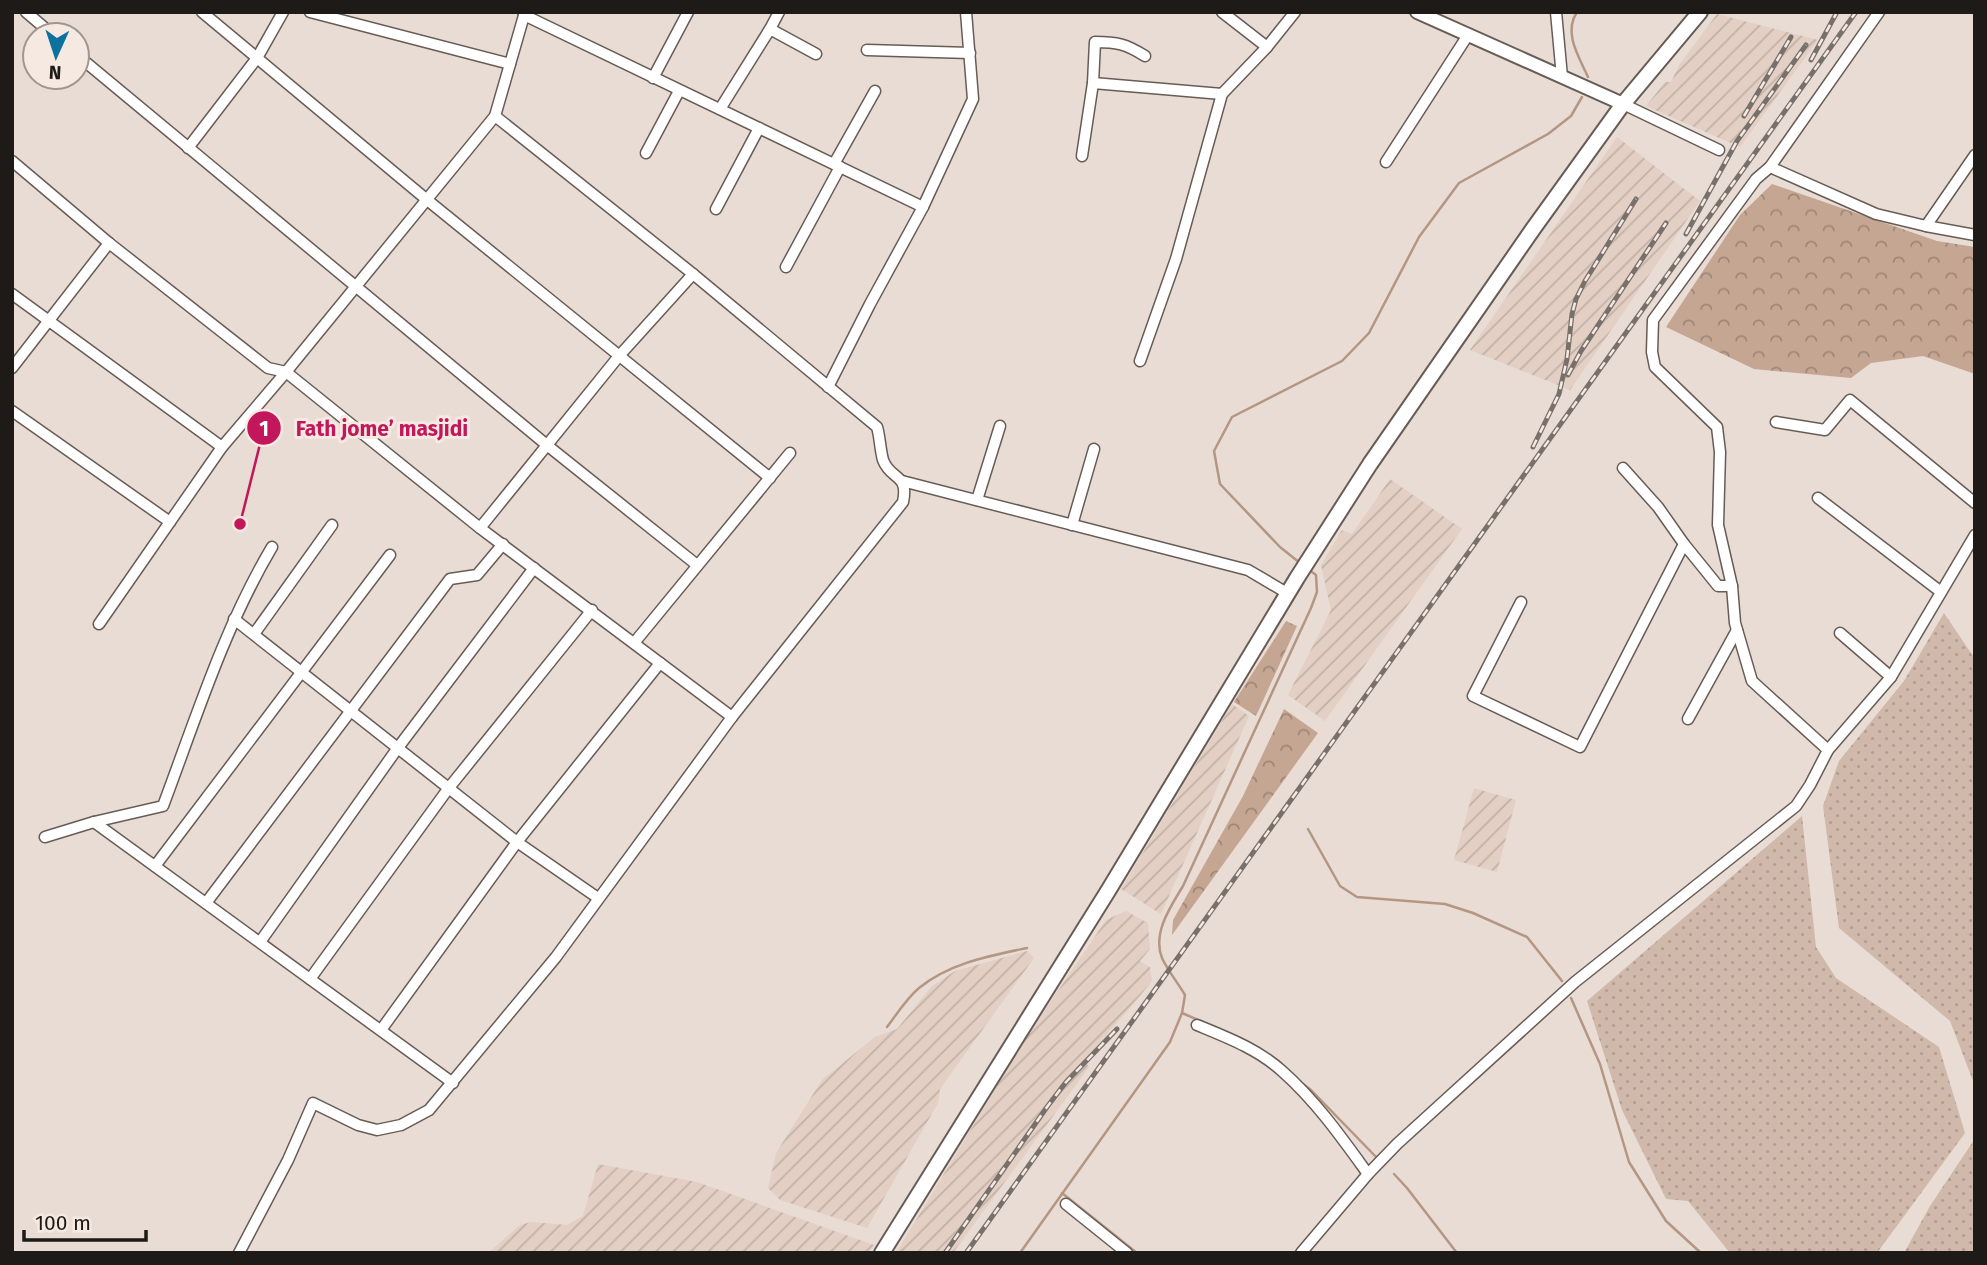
<svg xmlns="http://www.w3.org/2000/svg" width="1987" height="1265" font-family="'Fira Sans',sans-serif">
<style>
.industrial{fill:url(#industrial-furrows)}
.grass{fill:url(#grass-dots)}
.forest{fill:url(#forest-crowns)}
.lines{fill:none;stroke-linecap:round;stroke-linejoin:round}
.stream{stroke:#b49682;stroke-width:2.5}
.minor-casing{stroke:#675c55;stroke-width:13}
.tertiary-casing{stroke:#675c55;stroke-width:16}
.secondary-casing{stroke:#675c55;stroke-width:18}
.minor{stroke:#fff;stroke-width:10}
.tertiary{stroke:#fff;stroke-width:12}
.secondary{stroke:#fff;stroke-width:14}
.rail-casing{stroke:#78706b;stroke-width:5}
.rail{stroke:#f6e9e1;stroke-width:2.5;stroke-dasharray:8;stroke-linecap:butt}
.leader{fill:none;stroke:#c2185b;stroke-width:2.5}
.callout-dot{fill:#c2185b;stroke:#f6e9e1;stroke-width:2.5}
.mark-label{font-size:21px;text-anchor:middle;font-weight:bold;fill:#fff}
.callout-label{font-size:21px;text-anchor:middle;font-weight:bold;fill:#c2185b;stroke:#f6e9e1;stroke-width:6;stroke-linejoin:round;paint-order:stroke}
</style>
<defs>
<pattern id="industrial-furrows" width="10" height="10" patternUnits="userSpaceOnUse" patternTransform="scale(1.75)"><rect width="10" height="10" fill="#e3cfc3"/><path d="M-1 1l2-2M0 10L10 0M9 11l2-2" fill="none" stroke="#c2b1a7"/></pattern>
<pattern id="grass-dots" width="8" height="8" patternUnits="userSpaceOnUse" patternTransform="scale(1.75)"><rect width="8" height="8" fill="#d0b9aa"/><path d="M2 2h.1M6 6h.1" fill="none" stroke="#b29e92" stroke-width="1.8" stroke-linecap="round"/></pattern>
<pattern id="forest-crowns" width="20" height="18" patternUnits="userSpaceOnUse" patternTransform="scale(1.75)"><rect width="20" height="18" fill="#c4a692"/><path d="M2 6a3 3 0 1 1 6 0M12 15a3 3 0 1 1 6 0" fill="none" stroke="#9f8676"/></pattern>
</defs>
<rect width="100%" height="100%" fill="#e9dcd4"/>
<!-- industrial -->
<g class="industrial">
<path d="M1717,14L1818,40L1740,147L1646,106L1665,82H1671L1679,65Z"/>
<path d="M1617,137L1700,201L1570,390L1470,350Z"/>
<path d="M1390,479L1462,529L1325,721L1288,695L1331,610L1321,565L1342,530L1352,534Z"/>
<path d="M1232,704L1249,716L1161,914L1121,889Z"/>
<path d="M1474,788L1516,800L1497,872L1454,860Z"/>
<path d="M1126,911L1148,923L1150,949L1140,961L1150,967L1152,981L1130,1008L1084,1060L1089,1067L953,1253H896L1028,1035L1106,920Z"/>
<path d="M1027,951L1034,958L940,1089L938,1103L867,1228L780,1200L768,1188L776,1153L822,1080L875,1037L897,1029L932,986L955,971Z"/>
<path d="M598,1164L697,1182L874,1245L868,1253H488L520,1225L531,1222L567,1225L583,1216Z"/>
</g>
<!-- grass -->
<g class="grass">
<path d="M1944,613L1975,659V1086L1950,1021L1839,928L1823,806L1839,761L1904,681Z"/>
<path d="M1802,816L1816,947L1836,978L1939,1047L1965,1133L1877,1253H1730L1688,1201L1666,1199L1622,1110L1587,1001Z"/>
<path d="M1974,1140L1975,1253H1904L1930,1206Z"/>
</g>
<!-- forest -->
<g class="forest">
<path d="M1772,184L1937,241L1975,247V374L1923,356L1871,363L1851,378L1754,369L1666,327L1740,215Z"/>
<path d="M1286,621L1297,626L1256,716L1234,702Z"/>
<path d="M1284,709L1318,733L1172,935L1173,920L1243,796Z"/>
</g>
<g class="lines">
<!-- stream -->
<g class="stream">
<path d="M1577,12C1563,33 1579,57 1588,77"/>
<path d="M1300,563L1280,547L1220,484L1214,451L1232,417L1342,361L1369,333L1419,237L1459,183L1548,134L1571,116L1582,97"/>
<path d="M1308,829L1340,886L1357,897L1445,904L1473,913L1527,937L1562,981"/>
<path d="M1571,998L1600,1064L1629,1162L1666,1221L1701,1253"/>
<path d="M1182,1013L1240,1038L1246,1042"/>
<path d="M887,1027C897,1014 906,999 919,988C950,963 989,956 1027,948"/>
<path d="M1299,1081L1311,1090L1378,1159"/>
<path d="M1394,1174L1407,1188L1457,1253"/>
<path d="M1062,1193L1137,1253"/>
<path d="M1020,1253L1170,1042L1182,1013L1185,995C1178,983 1168,971 1162,958C1152,933 1171,906 1183,886L1311,608L1317,592L1316,575L1308,569"/>
</g>
<!-- minor casing -->
<g class="minor-casing">
<g id="minor">
<path d="M26,12L53,35"/>
<path d="M202,12L426,199L770,478"/>
<path d="M310,12L510,64"/>
<path d="M1222,12L1267,47"/>
<path d="M1556,12L1562,77"/>
<path d="M524,15L923,207"/>
<path d="M770,29L816,54"/>
<path d="M867,50L970,53"/>
<path d="M77,55L548,446L697,565"/>
<path d="M653,78L688,12"/>
<path d="M1093,83L1222,94"/>
<path d="M1623,104L1719,150"/>
<path d="M720,109L770,29L779,12"/>
<path d="M188,148L257,58L283,12"/>
<path d="M646,153L679,91"/>
<path d="M1082,156L1093,83L1095,42C1117,42 1126,44 1145,56"/>
<path d="M12,161L109,243L268,368L286,372L480,528L732,717"/>
<path d="M1386,162L1468,35"/>
<path d="M834,164L875,91"/>
<path d="M1770,167L1876,214L1926,226L1975,235"/>
<path d="M716,209L759,128"/>
<path d="M1926,226L1975,155"/>
<path d="M786,267L840,167"/>
<path d="M12,294L222,447"/>
<path d="M1140,361L1176,259L1222,94L1267,47L1295,12"/>
<path d="M12,368L109,243"/>
<path d="M828,387L870,304L923,207L973,99L966,12"/>
<path d="M12,411L170,522"/>
<path d="M1776,422L1825,430L1850,400L1975,503"/>
<path d="M1623,468L1658,507L1684,544L1718,586H1732"/>
<path d="M902,481L1248,570L1287,593"/>
<path d="M1818,498L1941,592"/>
<path d="M977,500L1000,426"/>
<path d="M1072,525L1094,449"/>
<path d="M480,528L619,356L693,274"/>
<path d="M1521,602L1473,696L1580,747L1684,544"/>
<path d="M234,619L517,842L598,898"/>
<path d="M99,624L222,447L286,372L495,116L525,12"/>
<path d="M1840,633L1891,677"/>
<path d="M254,634L332,525"/>
<path d="M634,643L790,453"/>
<path d="M1688,719L1737,630"/>
<path d="M1828,750L1752,681L1735,623L1732,586L1718,525L1720,452L1717,427L1655,367L1652,352L1653,320L1756,179L1770,167L1879,12"/>
<path d="M94,822L453,1083"/>
<path d="M45,837L94,822L163,806C196,718 224,628 272,547"/>
<path d="M155,866L390,555"/>
<path d="M206,903L450,579L477,575L503,544"/>
<path d="M260,942L397,749L534,568"/>
<path d="M310,979L448,789L592,610"/>
<path d="M1197,1025C1226,1037 1258,1049 1282,1071C1316,1101 1342,1138 1368,1174"/>
<path d="M381,1030L517,842L660,663"/>
<path d="M1066,1204L1127,1253"/>
<path d="M239,1253L288,1160L313,1103L358,1125L377,1130L401,1125L429,1110L556,957L732,717L903,502C909,473 891,481 883,460C880,449 880,437 877,427L693,274L495,116"/>
<path d="M1301,1253L1368,1174L1397,1144L1575,982L1796,806L1810,785L1828,750L1891,677L1975,535"/>
</g>
</g>
<!-- tertiary casing -->
<g class="tertiary-casing">
<path id="tertiary" d="M1417,12L1623,104"/>
</g>
<!-- secondary casing -->
<g class="secondary-casing">
<path id="secondary" d="M882,1253L1108,891L1297,578L1370,464L1533,229L1623,104L1700,12"/>
</g>
<!-- minor -->
<use href="#minor" class="minor"/>
<!-- tertiary -->
<use href="#tertiary" class="tertiary"/>
<!-- secondary -->
<use href="#secondary" class="secondary"/>
<!-- rail casing -->
<g class="rail-casing">
<g id="rail">
<path d="M1811,60L1837,12"/>
<path d="M1744,116L1791,37"/>
<path d="M1686,234L1737,141L1806,45"/>
<path d="M1568,375L1581,351L1666,223"/>
<path d="M1533,447L1559,394L1567,359L1572,314L1576,299L1585,281L1636,199"/>
<path d="M945,1253L1047,1107L1066,1082L1117,1029"/>
<path d="M966,1253L1856,12"/>
</g>
</g>
<!-- rail -->
<use href="#rail" class="rail"/>
</g>
<!-- callouts -->
<path class="leader" d="M240 524L264 428"/>
<g class="callout-dot">
<circle cx="240" cy="524" r="7"/>
<circle cx="264" cy="428" r="18"/>
</g>
<g class="mark-label">
<text x="264" y="436">1</text>
</g>
<g class="callout-label">
<text x="382" y="436">Fath jome’ masjidi</text>
</g>
<!-- border -->
<rect width="1987" height="1265" fill="none" stroke="#1e1a17" stroke-width="28"/>
<!-- north arrow -->
<g transform="translate(56 56) rotate(183)"><circle r="33" fill="#f6e9e1" stroke="#a09690" stroke-width="2"/>
<path d="M0-5L12 26L0 18L-12 26Z" fill="#0c719e"/>
<text y="-10" font-size="19" font-weight="bold" text-anchor="middle" fill="#1e1a17">N</text>
</g>
<!-- scale -->
<path d="M24 1230v10h122v-10" fill="none" stroke="#1e1a17" stroke-width="3.5"/>
<text x="35" y="1230" font-size="21" fill="#1e1a17" stroke="#f6e9e1" stroke-width="5" paint-order="stroke">100 m</text>
</svg>
